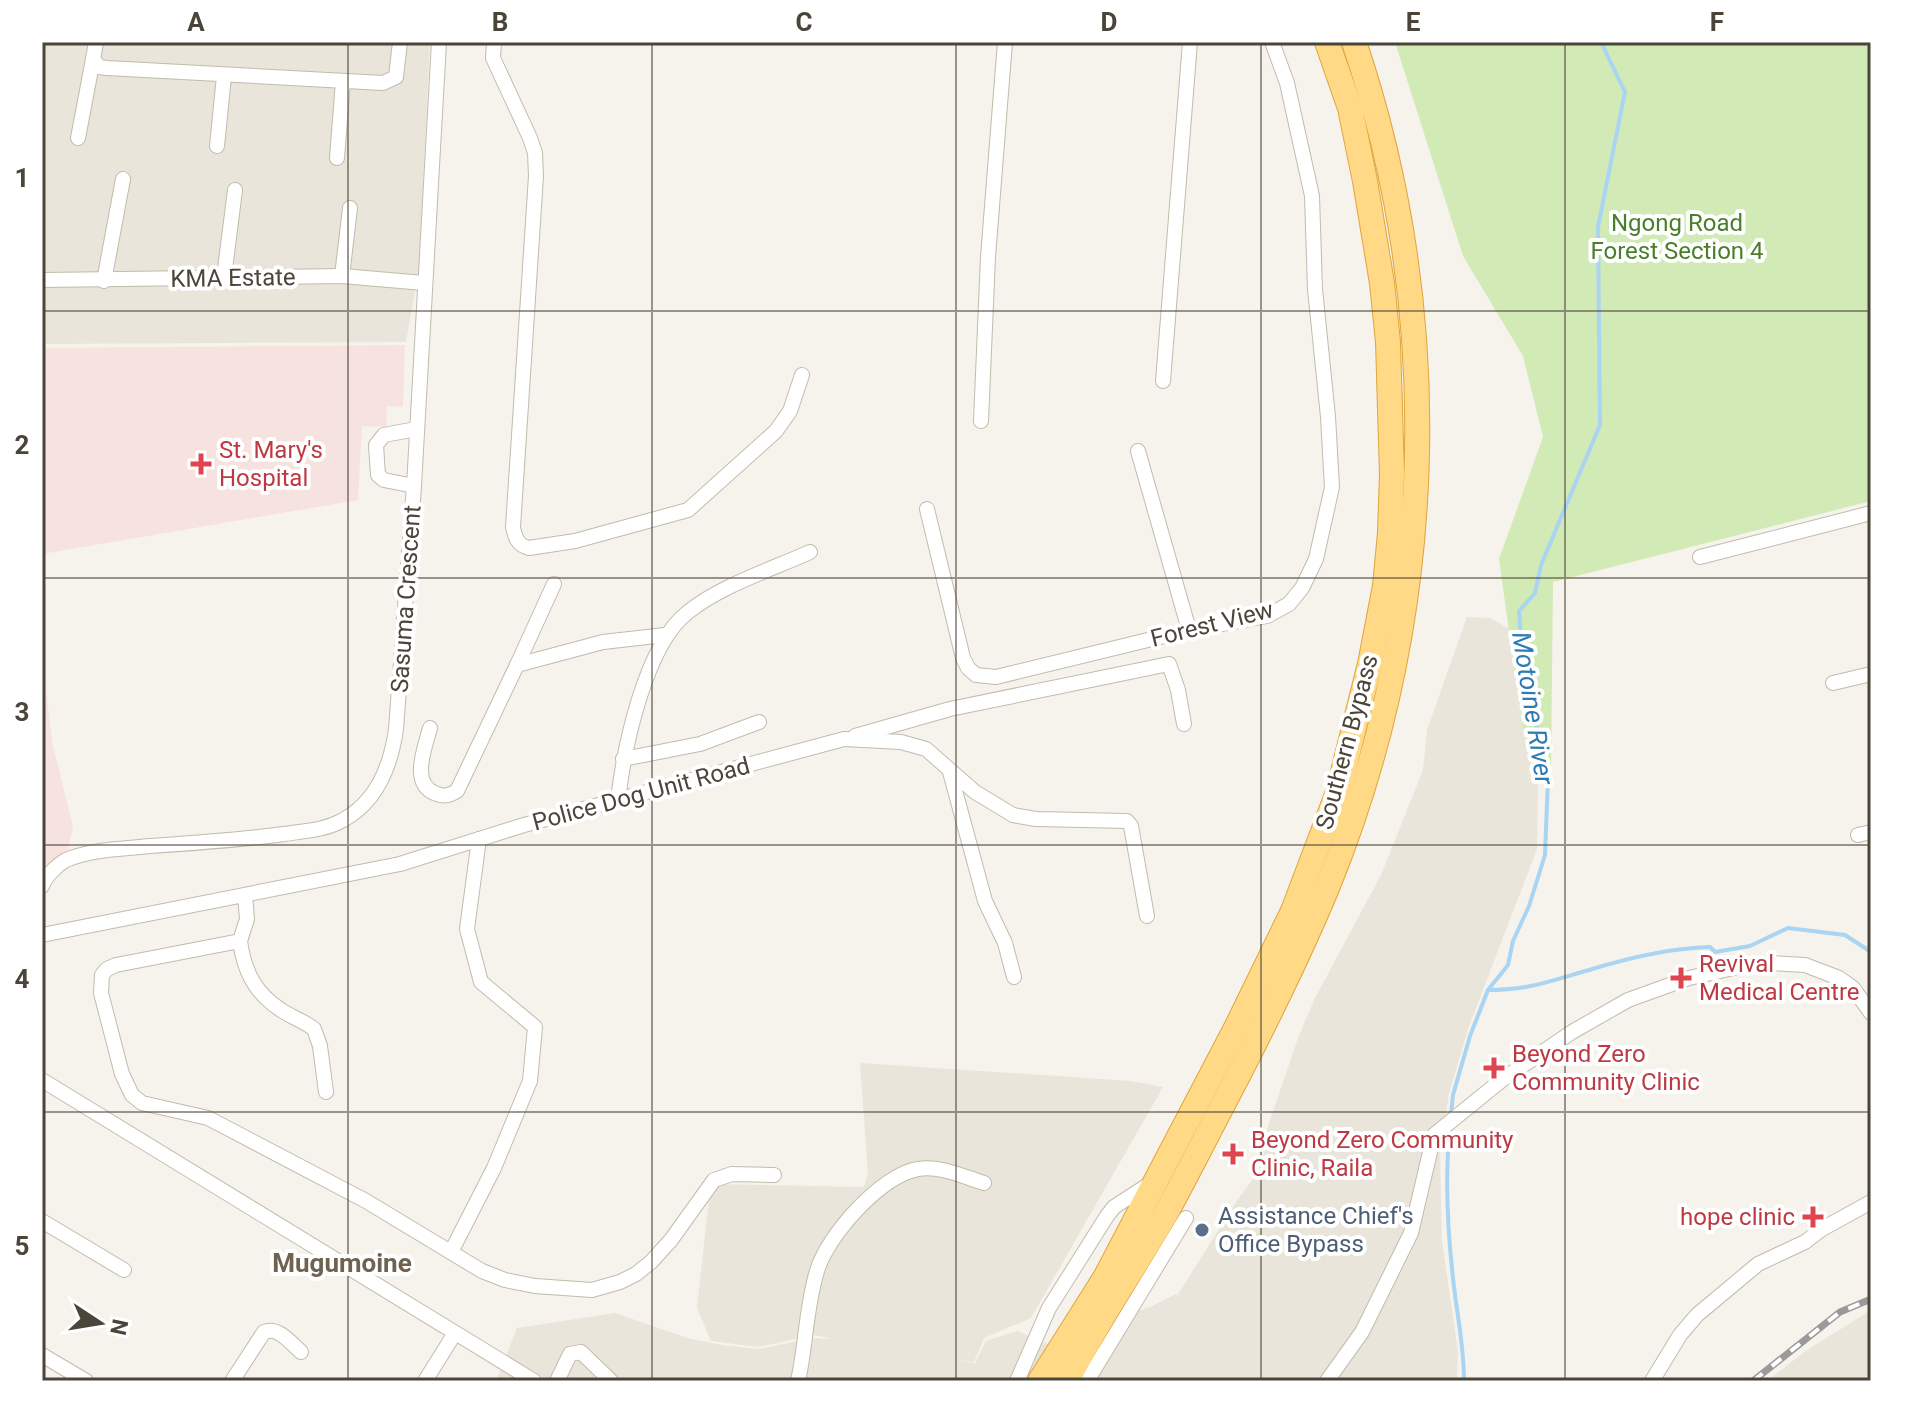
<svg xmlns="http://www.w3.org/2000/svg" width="1913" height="1423" font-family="Roboto,sans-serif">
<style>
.residential{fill:#eae5da}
.medical{fill:#f6e3e0}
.green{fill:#d2eab5}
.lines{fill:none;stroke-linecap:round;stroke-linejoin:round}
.stream{stroke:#a9d4f2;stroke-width:4}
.minor-casing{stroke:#c2bbae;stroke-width:16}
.trunk-casing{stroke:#e0a43c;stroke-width:26}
.minor{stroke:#fff;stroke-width:14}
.trunk{stroke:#ffd985;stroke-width:24}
.rail-casing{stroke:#9a9a9a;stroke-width:7}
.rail{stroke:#fff;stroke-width:4;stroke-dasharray:12;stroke-linecap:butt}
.grid{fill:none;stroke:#4b4439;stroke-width:2;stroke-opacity:0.55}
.health-dot{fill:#e0444e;stroke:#fff;stroke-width:3}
.service-dot{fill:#5c6f8a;stroke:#fff;stroke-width:3}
.labels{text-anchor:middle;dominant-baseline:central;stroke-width:8;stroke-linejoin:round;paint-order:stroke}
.park-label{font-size:24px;fill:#4a7f2a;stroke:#fff}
.street-label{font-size:24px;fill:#4b4439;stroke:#fff}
.health-label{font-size:24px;fill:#be3a42;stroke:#fff;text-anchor:start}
.service-label{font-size:24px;fill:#4e5e75;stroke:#fff;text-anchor:start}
.water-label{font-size:26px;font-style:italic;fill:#2e7ab2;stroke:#fff}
.neighbourhood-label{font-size:26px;font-weight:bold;fill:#6e6250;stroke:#fff}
.neatline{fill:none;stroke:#4b4439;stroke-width:3}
.grid-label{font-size:26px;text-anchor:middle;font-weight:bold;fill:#4b4439}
</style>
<rect width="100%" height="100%" fill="#f6f3ec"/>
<!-- residential -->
<g class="residential">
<path d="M42,42H430L419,269L406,342L42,344Z"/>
<path d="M1467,617L1490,618L1510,629L1522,725L1538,783L1537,849L1468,1029L1449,1093L1443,1133L1440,1155L1442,1241L1458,1351L1457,1381H496L517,1328L615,1313L687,1338L722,1345L758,1349L814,1338L835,1339L813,1335L758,1347L711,1341L697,1308L709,1198L707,1184L864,1187L868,1173L860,1063L1131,1081L1163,1087L1031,1318L984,1338L974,1362L947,1358L975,1363L986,1341L1017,1331L1062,1350L1116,1318L1150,1307L1176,1294L1177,1296L1238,1199L1256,1175L1266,1147L1267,1129L1298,1038L1315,998L1381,875L1423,770L1427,730Z"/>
<path d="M1871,1310V1381H1767L1804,1352Z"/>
</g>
<!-- medical -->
<g class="medical">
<path d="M405,345L403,407L387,406L386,427L362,426L358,500L42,554V348Z"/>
<path d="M42,660L53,746L73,827L67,853L42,874Z"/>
</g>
<!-- green -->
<path class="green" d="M1395,42H1871V501L1553,582L1551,766L1535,770L1522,725L1499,559L1543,437L1523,356L1463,256Z"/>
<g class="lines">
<!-- stream -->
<g class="stream">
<path d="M1488,990C1529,990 1550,981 1589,970C1628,958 1670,948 1710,947L1715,952L1750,946L1788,928L1845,935L1871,952"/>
<path d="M1451,1114L1453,1095L1470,1036L1488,990L1508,965L1513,941L1529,906L1545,855L1548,778L1523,664L1519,611L1535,593L1541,565L1600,425L1598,227L1625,92L1601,42"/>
<path d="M1450,1127C1444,1182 1448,1240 1455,1295C1459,1324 1464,1351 1464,1381"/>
</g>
<!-- minor casing -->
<g class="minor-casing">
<g id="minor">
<path d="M96,42L93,59L99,67L107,68L383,83L396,77L400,42"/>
<path d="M494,42L493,58L530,138L535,153L536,176L513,527C515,537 517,545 529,548L575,541L688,510L776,431L790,411L802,375"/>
<path d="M78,138L93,59"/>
<path d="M217,146L224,76"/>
<path d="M337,158L343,81"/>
<path d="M342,276L350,208"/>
<path d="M224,277L235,190"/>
<path d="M42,280L342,276L424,283"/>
<path d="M104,281L123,179"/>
<path d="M1163,381L1190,42"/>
<path d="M981,421L988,257L1005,42"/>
<path d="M1138,451L1189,630"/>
<path d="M414,486L384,480L378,475L376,445L384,435L416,429"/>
<path d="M927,509L963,658L968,668L976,675L996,677L1189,630L1267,616L1289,604L1302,588L1316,559L1332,487L1328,417L1315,289L1312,196L1287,83L1272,42"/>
<path d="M1700,557L1871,513"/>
<path d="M517,665L554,584"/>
<path d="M1833,683L1871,674"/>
<path d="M430,728C425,748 409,785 437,794C445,797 450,795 457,791L517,665L603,642L665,635"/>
<path d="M855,736L950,709L1169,664L1178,690L1184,724"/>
<path d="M623,759L700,744L759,722"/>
<path d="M950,772L985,901L1005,943L1014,977"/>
<path d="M618,800C624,748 645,645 688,612C722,585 770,570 810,552"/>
<path d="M1858,835L1871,832"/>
<path d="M42,886C46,876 57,865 66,860C92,849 123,849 150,846C195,843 240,840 284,834C304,831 326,830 343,820C378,801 391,765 396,729L414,486L439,42"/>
<path d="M245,896L247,919L240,941L116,965L107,969L102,975L101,993L122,1074L132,1095L142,1103L208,1118L366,1201L482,1271L505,1280L535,1286L592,1290L620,1282L636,1274L651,1262L671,1240L714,1180L732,1174L774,1175"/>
<path d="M42,935L400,864L524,825L844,739L901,742L926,749L975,792L1013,815L1036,819L1127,821L1131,826L1147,916"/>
<path d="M240,941C244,971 255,993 281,1010C291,1017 304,1021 314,1029L320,1046L326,1092"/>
<path d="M42,1080L534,1381"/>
<path d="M42,1221L124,1270"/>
<path d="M451,1252L494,1168L530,1081L535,1027L481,982L467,929L479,839"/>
<path d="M42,1355L86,1381"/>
<path d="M232,1381L264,1332C278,1326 291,1343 301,1352"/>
<path d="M425,1381L455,1333"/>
<path d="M557,1381L570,1354L581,1352L611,1381"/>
<path d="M798,1381C806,1345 806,1307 817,1271C827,1236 881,1175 918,1169C940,1165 964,1177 984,1183"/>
<path d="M1017,1381L1049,1308L1107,1216L1114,1207L1151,1183"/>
<path d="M1087,1381L1186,1218"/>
<path d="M1327,1381L1362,1332L1411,1233L1434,1135L1503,1079L1572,1032L1628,1000L1689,978L1747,965L1771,963L1805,965L1839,978L1853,988L1871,1013"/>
<path d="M1652,1381L1680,1335L1697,1315L1758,1264L1805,1242L1822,1229L1871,1202"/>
</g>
</g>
<!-- trunk casing -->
<g class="trunk-casing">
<g id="trunk">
<path d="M1040,1381L1105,1278L1237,1026L1293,911L1338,792L1370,664L1385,586L1390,533L1392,474L1388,342L1382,283L1365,181L1350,108L1327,42"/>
<path d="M1067,1381C1095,1324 1133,1270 1165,1215C1183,1182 1201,1147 1218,1114C1257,1040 1295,965 1327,888C1437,618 1447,318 1354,42"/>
</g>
</g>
<!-- minor -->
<use href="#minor" class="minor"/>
<!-- trunk -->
<use href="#trunk" class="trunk"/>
<!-- rail casing -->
<g class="rail-casing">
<path id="rail" d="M1753,1381L1840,1312L1871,1299"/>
</g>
<!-- rail -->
<use href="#rail" class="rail"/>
</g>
<!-- grid -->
<path class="grid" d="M348,42V1381M652,42V1381M956,42V1381M1261,42V1381M1565,42V1381M42,311H1871M42,578H1871M42,845H1871M42,1112H1871"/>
<!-- markers -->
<g class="health-dot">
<path d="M197 452h8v8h8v8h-8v8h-8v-8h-8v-8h8z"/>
<path d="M1677 966h8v8h8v8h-8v8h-8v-8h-8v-8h8z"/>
<path d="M1490 1056h8v8h8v8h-8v8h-8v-8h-8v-8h8z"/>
<path d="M1229 1142h8v8h8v8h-8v8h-8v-8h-8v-8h8z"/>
<path d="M1809 1205h8v8h8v8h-8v8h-8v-8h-8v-8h8z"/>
</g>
<circle class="service-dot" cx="1202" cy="1230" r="8"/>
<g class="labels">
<!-- park labels -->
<g class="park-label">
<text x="1677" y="223">Ngong Road<tspan x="1677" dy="28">Forest Section 4</tspan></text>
</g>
<!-- street labels -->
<g class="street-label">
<text transform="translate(233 278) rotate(-1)">KMA Estate</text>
<text transform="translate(406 599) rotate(-86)">Sasuma Crescent</text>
<text transform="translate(1212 624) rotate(-14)">Forest View</text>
<text transform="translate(1347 742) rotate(-75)">Southern Bypass</text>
<text transform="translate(641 794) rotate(-15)">Police Dog Unit Road</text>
</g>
<!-- health labels -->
<g class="health-label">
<text x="219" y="450">St. Mary's<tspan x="219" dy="28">Hospital</tspan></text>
<text x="1699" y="964">Revival<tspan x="1699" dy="28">Medical Centre</tspan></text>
<text x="1512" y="1054">Beyond Zero<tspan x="1512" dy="28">Community Clinic</tspan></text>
<text x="1251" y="1140">Beyond Zero Community<tspan x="1251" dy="28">Clinic, Raila</tspan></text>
<text x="1795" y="1217" text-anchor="end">hope clinic</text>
</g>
<!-- service labels -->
<g class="service-label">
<text x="1218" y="1216">Assistance Chief's<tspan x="1218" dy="28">Office Bypass</tspan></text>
</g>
<!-- water labels -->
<g class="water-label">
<text transform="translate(1533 708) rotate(81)">Motoine River</text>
</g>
<!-- neighbourhood labels -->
<g class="neighbourhood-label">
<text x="342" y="1263">Mugumoine</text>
</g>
</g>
<!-- border -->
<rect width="1913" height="1423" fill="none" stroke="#ffffff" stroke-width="88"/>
<!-- north arrow -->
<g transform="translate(100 1323) rotate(102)" stroke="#ffffff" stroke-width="6" paint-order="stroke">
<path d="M0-6L14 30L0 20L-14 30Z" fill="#4b4439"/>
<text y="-12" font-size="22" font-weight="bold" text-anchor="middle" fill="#4b4439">N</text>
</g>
<rect x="44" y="44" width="1825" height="1335" class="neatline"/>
<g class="grid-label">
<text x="196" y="31">A</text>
<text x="500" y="31">B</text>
<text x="804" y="31">C</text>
<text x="1109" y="31">D</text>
<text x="1413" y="31">E</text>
<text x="1717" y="31">F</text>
<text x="22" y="187">1</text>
<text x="22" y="454">2</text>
<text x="22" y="721">3</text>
<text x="22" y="988">4</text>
<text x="22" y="1255">5</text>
</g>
</svg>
